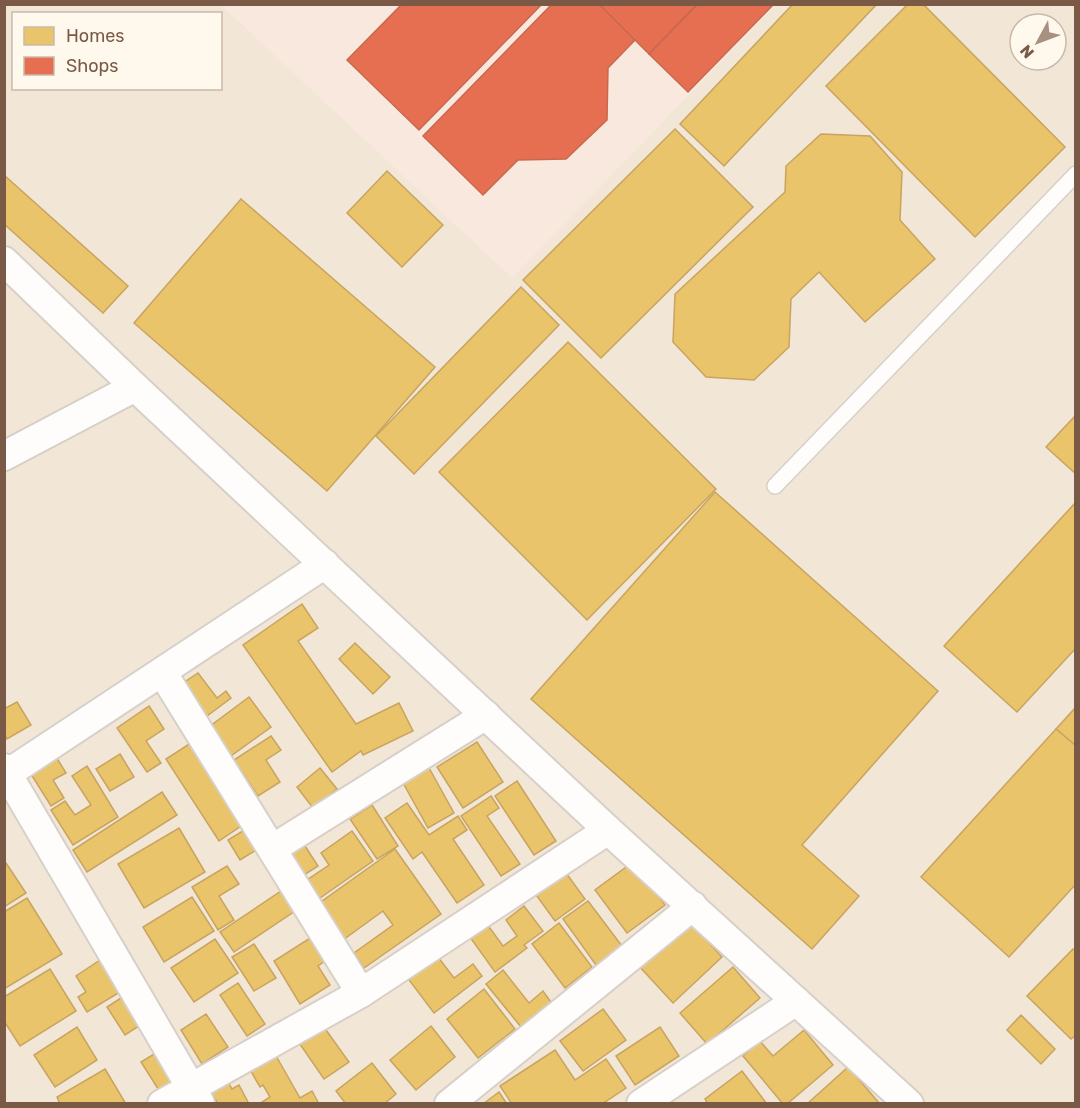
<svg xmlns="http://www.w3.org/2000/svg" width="1080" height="1108" font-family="Rubik,sans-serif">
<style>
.residential{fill:#f2e6d7;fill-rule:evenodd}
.commercial{fill:#f9e8dd}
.homes{fill:#e9c46a;stroke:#c8a460;stroke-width:1.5}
.shops{fill:#e76f51;stroke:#c6694e;stroke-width:1.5}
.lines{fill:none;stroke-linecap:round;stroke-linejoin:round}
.lane-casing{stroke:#d7d0c8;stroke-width:18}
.street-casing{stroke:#d7d0c8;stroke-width:32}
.lane{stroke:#fefdfc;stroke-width:15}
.street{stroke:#fefdfc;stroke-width:28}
</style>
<rect width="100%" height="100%" fill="#f8f3ea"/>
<!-- residential -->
<path class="residential" d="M5,5H1075V1103H5ZM14,14H220V88H14ZM1020,24H1056V60H1020Z"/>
<!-- commercial -->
<path class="commercial" d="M221,5H776L512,278Z"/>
<!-- homes -->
<g class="homes">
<path d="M793,4H877L724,166L680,124Z"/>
<path d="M908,4H923L1065,147L975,237L826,86Z"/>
<path d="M675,129L753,207L601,358L523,280Z"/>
<path d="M821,134L870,136L902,172L900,220L935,259L865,322L819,272L791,299L789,347L754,380L706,377L673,342L675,294L785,192L786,166Z"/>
<path d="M387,171L443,225L402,267L347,213Z"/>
<path d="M4,175L128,286L103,313L4,224Z"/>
<path d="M241,199L435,367L327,491L134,323Z"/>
<path d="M521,287L559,325L414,474L376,436Z"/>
<path d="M568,342L716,489L587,620L439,472Z"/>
<path d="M1076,415V474L1046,447Z"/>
<path d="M715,492L938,691L802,845L859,896L812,949L531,699Z"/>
<path d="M1076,502V648L1017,712L944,646Z"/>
<path d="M302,604L318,628L298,641L356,724L399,703L413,731L363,755L361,751L332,772L243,645Z"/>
<path d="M355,643L390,677L373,694L339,659Z"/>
<path d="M198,673L217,698L226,691L231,698L207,716L183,683Z"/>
<path d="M249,697L271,727L231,756L209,727Z"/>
<path d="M17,702L31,725L7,739L4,733V709Z"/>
<path d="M149,706L164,729L146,741L161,763L147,772L117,728Z"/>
<path d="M1076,707V746L1056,729Z"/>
<path d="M1056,729L1076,746V884L1009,957L921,877Z"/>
<path d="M271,736L281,750L266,760L280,782L258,796L234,760Z"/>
<path d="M197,739L250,820L219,841L166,759Z"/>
<path d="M477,742L503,782L463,808L437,767Z"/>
<path d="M120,754L134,777L110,791L96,769Z"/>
<path d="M55,755L66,773L53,780L64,798L51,806L29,771Z"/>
<path d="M87,766L118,817L73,845L51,810L65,801L75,815L91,805L72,776Z"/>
<path d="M428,766L454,813L428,828L402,781Z"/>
<path d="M320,768L337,789L313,808L297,787Z"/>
<path d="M517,781L556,841L534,855L495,796Z"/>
<path d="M162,792L177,815L87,872L73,850Z"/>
<path d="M491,796L499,808L487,816L520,864L501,876L461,816Z"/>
<path d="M407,803L429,835L458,816L467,830L453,839L484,885L457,903L422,852L413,859L385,818Z"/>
<path d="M372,805L398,846L377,859L350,819Z"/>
<path d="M179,828L205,872L144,908L118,864Z"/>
<path d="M246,829L258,849L240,860L228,840Z"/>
<path d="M352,831L373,861L320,898L307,880L329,865L321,853Z"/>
<path d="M305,846L318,866L304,875L291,854Z"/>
<path d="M395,849L441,914L364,968L354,953L393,925L383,911L343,940L318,904Z"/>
<path d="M633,862L665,905L627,933L595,890Z"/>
<path d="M6,863L26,893L4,907V864Z"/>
<path d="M227,866L239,884L219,896L234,920L218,930L192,887Z"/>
<path d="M561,866L585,899L555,921L531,888Z"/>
<path d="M281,891L295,911L234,952L220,932Z"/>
<path d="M192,897L214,931L164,962L143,927Z"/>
<path d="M27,898L62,954L4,989V912Z"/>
<path d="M588,901L622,946L596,965L563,919Z"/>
<path d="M524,906L543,931L524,945L527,948L495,972L467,933L484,920L503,946L517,936L506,920Z"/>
<path d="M687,919L722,957L673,1003L638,965Z"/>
<path d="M559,923L592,967L565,988L532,944Z"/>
<path d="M318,933L332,956L318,966L330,985L300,1004L274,961Z"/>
<path d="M215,939L238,973L194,1002L171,968Z"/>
<path d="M254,944L276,978L254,991L232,957Z"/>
<path d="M1073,949L1076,951V1035L1071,1039L1027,996Z"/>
<path d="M435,953L454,978L473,964L482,976L434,1013L406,976Z"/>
<path d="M100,960L120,992L87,1012L78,997L86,992L76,976Z"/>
<path d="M733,967L760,998L707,1044L680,1013Z"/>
<path d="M50,969L76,1011L20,1046L4,1021V997Z"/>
<path d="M503,970L529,1003L543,991L551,1002L521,1027L486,984Z"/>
<path d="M238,983L265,1024L247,1036L220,995Z"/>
<path d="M484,989L515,1029L478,1058L447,1019Z"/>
<path d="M124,996L142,1024L125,1035L107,1007Z"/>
<path d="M603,1009L626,1040L583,1071L560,1041Z"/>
<path d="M206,1014L228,1047L202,1064L181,1030Z"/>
<path d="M1021,1015L1055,1049L1041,1064L1007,1030Z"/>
<path d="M321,1023L349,1062L324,1079L297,1040Z"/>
<path d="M431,1026L455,1057L416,1090L390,1060Z"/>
<path d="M77,1027L97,1060L55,1087L34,1055Z"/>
<path d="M660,1027L679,1056L635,1085L616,1056Z"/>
<path d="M804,1030L833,1065L787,1104H783L743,1056L760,1041L773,1056Z"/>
<path d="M555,1050L575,1080L606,1059L626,1088L602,1104H512L500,1086Z"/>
<path d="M154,1054L173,1084L160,1092L141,1062Z"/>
<path d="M275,1054L300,1098L312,1091L319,1104H259L270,1097L263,1085L260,1087L249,1068Z"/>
<path d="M372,1063L396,1094L384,1104H346L336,1091Z"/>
<path d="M848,1067L880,1104H807Z"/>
<path d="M105,1069L126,1104H60L57,1097Z"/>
<path d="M742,1071L767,1104H708L705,1099Z"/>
<path d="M227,1080L232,1089L239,1085L249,1104H218L210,1090Z"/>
<path d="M499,1092L507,1104H483Z"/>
</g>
<!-- shops -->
<g class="shops">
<path d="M402,4H542L419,130L347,60Z"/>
<path d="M552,4H599L635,40L608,68L607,120L566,159L518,160L483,195L423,136Z"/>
<path d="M599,4H697L649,54Z"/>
<path d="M698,4H774L688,92L649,54Z"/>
</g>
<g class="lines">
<!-- lane casing -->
<g class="lane-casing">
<path id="lane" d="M775,486L1076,174"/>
</g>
<!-- street casing -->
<g class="street-casing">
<g id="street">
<path d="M4,261L135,387L608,830L909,1104"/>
<path d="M4,456L135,387"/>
<path d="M162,672L361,993"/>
<path d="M4,768L200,1103"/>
<path d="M4,776L325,564"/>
<path d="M272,849L486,715"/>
<path d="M162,1104L361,993L608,830"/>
<path d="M449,1104L693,906"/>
<path d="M641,1104L796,1001"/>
</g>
</g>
<!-- lane -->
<use href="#lane" class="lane"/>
<!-- street -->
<use href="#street" class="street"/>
</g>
<!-- border -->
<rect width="1080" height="1108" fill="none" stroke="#7a5a47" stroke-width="12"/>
<!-- legend -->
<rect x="12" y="12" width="210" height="78" fill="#fff8ec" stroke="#cab9aa" stroke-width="1.5"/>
<rect x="24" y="27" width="30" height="18" fill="#e9c46a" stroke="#cab9aa" stroke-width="1.5"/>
<text x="66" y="42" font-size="18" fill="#7a5a47">Homes</text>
<rect x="24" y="57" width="30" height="18" fill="#e76f51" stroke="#cab9aa" stroke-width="1.5"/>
<text x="66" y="72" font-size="18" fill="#7a5a47">Shops</text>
<!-- north arrow -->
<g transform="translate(1038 42) rotate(229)"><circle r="28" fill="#fff8ec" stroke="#cab9aa" stroke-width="1.5"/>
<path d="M0-4.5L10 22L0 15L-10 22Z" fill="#a69080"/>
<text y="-9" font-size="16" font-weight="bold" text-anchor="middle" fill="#7a5a47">N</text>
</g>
</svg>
